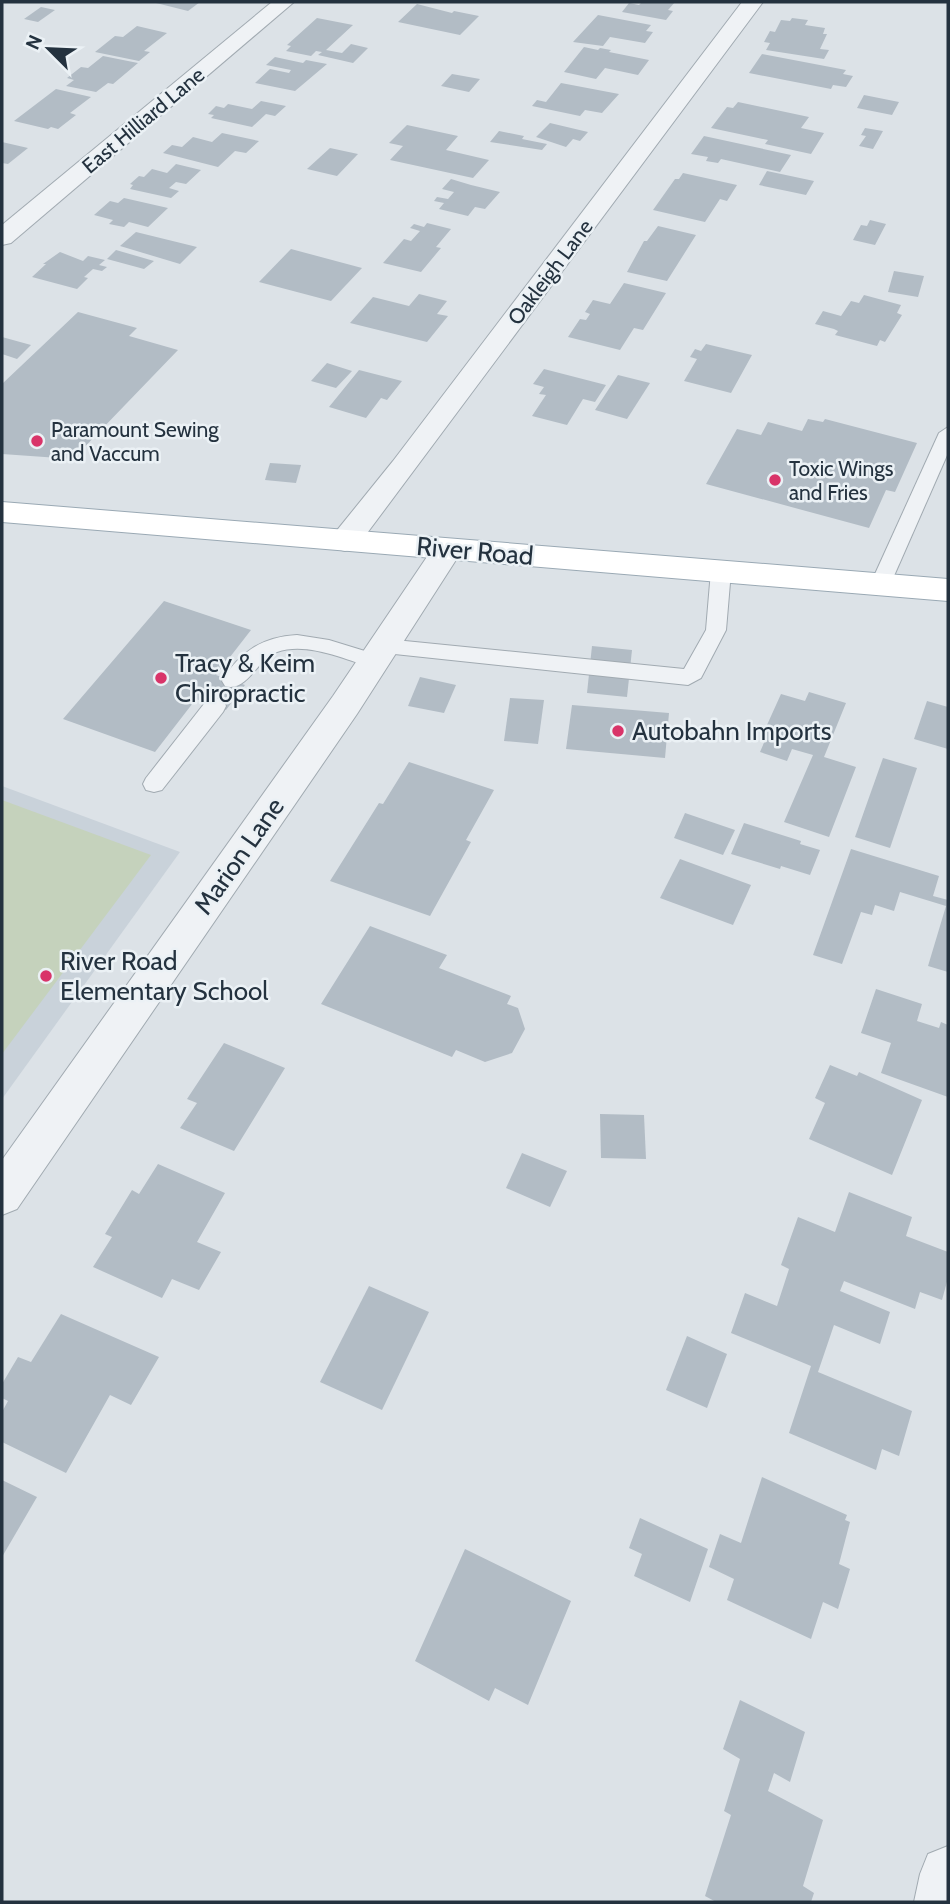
<svg xmlns="http://www.w3.org/2000/svg" width="950" height="1904" font-family="Cabin,sans-serif">
<style>
.built{fill:#c9d2da}
.green{fill:#c5d2bc}
.building{fill:#b2bcc5}
.lines{fill:none;stroke-linecap:round;stroke-linejoin:round}
.service-casing{stroke:#a1aab1;stroke-width:2}
.minor-casing{stroke:#a1aab1;stroke-width:2}
.primary-casing{stroke:#9aa9b4;stroke-width:2}
.service{fill:#eff2f5;fill-rule:evenodd}
.minor{fill:#eff2f5;fill-rule:evenodd}
.primary{fill:#fff;fill-rule:evenodd}
.poi-dot{fill:#d93469;stroke:#ebf1f5;stroke-width:2.5}
.labels{text-anchor:middle;dominant-baseline:central;stroke-width:5;stroke-linejoin:round;paint-order:stroke}
.far-street-label{font-size:21px;fill:#24323f;stroke:#ebf1f5}
.far-poi-label{font-size:21px;fill:#24323f;stroke:#ebf1f5;text-anchor:start}
.street-label{font-size:26px;fill:#24323f;stroke:#ebf1f5}
.poi-label{font-size:26px;fill:#24323f;stroke:#ebf1f5;text-anchor:start}
</style>
<rect width="100%" height="100%" fill="#dce2e7"/>
<!-- built -->
<path class="built" d="M2,786L180,852L2,1099Z"/>
<!-- green -->
<path class="green" d="M2,800L151,855L2,1054Z"/>
<!-- building -->
<g class="building">
<path d="M152,2H200L188,11Z"/>
<path d="M642,2H675L668,10L673,11L666,20L622,12L629,3L639,5Z"/>
<path d="M417,4L452,13L454,11L479,16L460,35L398,22Z"/>
<path d="M41,7L55,10L38,22L24,19Z"/>
<path d="M598,15L651,25L646,31L653,32L645,43L610,37L603,46L573,42Z"/>
<path d="M317,18L353,25L326,50L342,53L351,44L368,48L353,63L318,55L322,52L316,51L311,56L286,51L291,46L287,45Z"/>
<path d="M792,18L808,20L805,25L825,28L823,34H827L820,49L829,50L824,59L766,50L770,43L764,42L770,31L775,32L781,20L790,21Z"/>
<path d="M137,26L167,33L144,51L150,52L139,61L95,52L115,36L123,37Z"/>
<path d="M584,47L598,50L600,48L611,50L609,52L649,60L638,75L605,68L596,79L564,72Z"/>
<path d="M762,54L846,70L843,74L853,76L846,87L833,85L831,89L749,73Z"/>
<path d="M103,56L138,63L113,84L108,83L96,92L66,86L74,80L67,78L81,67L88,68Z"/>
<path d="M275,57L303,63L306,60L327,64L295,91L255,83L270,69L289,73L291,70L266,65Z"/>
<path d="M452,74L480,79L469,92L441,86Z"/>
<path d="M561,83L619,94L602,113L585,110L580,116L532,106L537,100L546,102Z"/>
<path d="M56,89L91,97L70,113L76,115L58,129L51,127L48,129L14,121Z"/>
<path d="M864,95L899,102L892,115L857,108Z"/>
<path d="M261,101L286,106L275,116L266,114L252,127L211,118L214,115L208,114L216,106L224,108L228,104L252,109Z"/>
<path d="M738,102L809,117L801,128L824,133L811,154L765,144L768,140L711,128L727,107L733,108Z"/>
<path d="M550,123L588,132L580,141L573,139L566,147L536,137Z"/>
<path d="M407,125L458,136L446,150L489,160L473,178L390,160L403,146L389,143Z"/>
<path d="M865,128L883,131L873,149L859,146L866,136L861,135Z"/>
<path d="M499,131L524,136L522,139L547,144L542,150L490,142Z"/>
<path d="M222,133L259,141L246,153L235,151L218,167L163,153L172,145L182,147L193,137L212,142Z"/>
<path d="M704,136L791,155L780,172L721,159L718,163L706,161L708,157L691,154Z"/>
<path d="M2,142L28,148L8,164L2,163Z"/>
<path d="M330,148L358,154L337,176L307,169Z"/>
<path d="M176,164L201,170L186,184L176,182L169,188L179,191L171,198L130,189L133,185L130,184L139,176L144,177L152,169L167,173Z"/>
<path d="M767,171L814,181L806,195L759,185Z"/>
<path d="M683,173L737,185L727,201L720,199L705,222L653,210L675,179H679Z"/>
<path d="M451,179L471,185L500,192L485,209L475,207L468,216L439,209L444,203L434,201L437,197L448,199L454,192L442,189Z"/>
<path d="M124,198L168,208L148,227L129,222L124,227L109,224L113,220L94,215L110,201L118,203Z"/>
<path d="M870,220L886,224L875,245L853,240L861,225L867,226Z"/>
<path d="M427,223L451,229L436,247L441,248L421,272L383,263L404,239L411,241L420,231L410,228L414,224L424,227Z"/>
<path d="M658,226L696,235L667,281L627,272L644,241H647Z"/>
<path d="M136,232L197,247L180,264L120,246Z"/>
<path d="M291,249L362,268L331,301L259,282Z"/>
<path d="M116,250L154,261L144,269L107,259Z"/>
<path d="M60,252L83,261L88,256L105,260L99,265L107,267L102,271L93,269L84,277L88,278L77,289L32,277L46,264H43Z"/>
<path d="M894,271L924,276L918,297L888,292Z"/>
<path d="M624,283L666,293L643,330L634,328L620,350L568,337L580,319L586,320L590,314L585,312L593,300L610,304Z"/>
<path d="M419,294L447,301L437,314L448,316L427,342L350,323L373,297L409,306Z"/>
<path d="M864,295L901,305L897,313L902,315L885,342L880,340L877,346L835,335L838,331L834,329L815,324L823,311L841,316L851,301L859,303Z"/>
<path d="M78,312L137,328L129,336L178,350L73,459L2,454V384Z"/>
<path d="M2,337L31,345L17,359L2,354Z"/>
<path d="M706,344L752,355L731,393L684,381L697,359L690,357L695,349L701,351Z"/>
<path d="M327,363L352,371L336,388L311,381Z"/>
<path d="M544,369L606,385L595,402L583,399L567,425L532,416L546,395L539,394L544,387L533,384Z"/>
<path d="M359,370L402,381L387,400L381,398L366,418L329,407Z"/>
<path d="M618,375L650,383L627,419L595,410Z"/>
<path d="M808,419L823,422L825,419L917,443L895,492L886,490L869,528L706,484L737,429L761,435L768,422L802,431Z"/>
<path d="M270,463L301,465L296,483L265,480Z"/>
<path d="M164,601L251,630L216,675L245,685L226,710L196,699L155,752L63,719Z"/>
<path d="M592,646L632,650L627,697L587,693Z"/>
<path d="M420,677L456,685L444,713L408,706Z"/>
<path d="M809,692L846,703L824,757L856,767L829,837L784,822L813,755L792,749L787,761L760,752L766,738L762,736L781,694L805,701Z"/>
<path d="M510,698L544,700L538,744L504,741Z"/>
<path d="M927,701L948,707V749L914,739Z"/>
<path d="M572,705L669,713L665,758L566,749Z"/>
<path d="M883,758L917,768L890,848L855,837Z"/>
<path d="M409,762L494,790L466,840L471,842L430,916L330,881L379,803L383,804Z"/>
<path d="M685,813L735,830L723,855L674,838Z"/>
<path d="M744,823L801,841L800,844L820,850L810,875L781,866L780,869L731,854Z"/>
<path d="M851,849L939,876L933,896L948,900V972L928,966L946,906L900,892L894,911L875,905L872,915L861,912L842,964L813,955Z"/>
<path d="M680,859L751,885L733,925L660,898Z"/>
<path d="M370,926L447,955L439,968L511,996L507,1004L518,1008L525,1029L512,1053L485,1062L456,1050L452,1057L321,1004Z"/>
<path d="M876,989L922,1004L917,1021L939,1028L941,1022L948,1025V1097L881,1073L891,1043L861,1033Z"/>
<path d="M224,1043L285,1068L234,1151L180,1128L197,1103L187,1099Z"/>
<path d="M830,1065L857,1076L859,1072L922,1100L892,1175L809,1139L825,1103L815,1098Z"/>
<path d="M600,1114L644,1115L646,1159L601,1158Z"/>
<path d="M522,1153L567,1171L550,1207L506,1188Z"/>
<path d="M158,1164L225,1193L197,1242L221,1252L199,1290L172,1279L162,1298L93,1267L112,1237L105,1234L132,1190L139,1194Z"/>
<path d="M849,1192L912,1217L906,1236L948,1252V1278L942,1300L920,1292L915,1309L844,1281L840,1291L890,1312L880,1344L834,1325L818,1372L912,1411L899,1456L882,1449L876,1470L789,1433L811,1366L731,1333L745,1293L777,1306L789,1269L781,1265L798,1217L835,1232Z"/>
<path d="M369,1286L429,1312L382,1410L320,1382Z"/>
<path d="M61,1314L159,1357L131,1405L110,1395L66,1473L2,1442V1412L8,1401L2,1398V1384L18,1357L31,1362Z"/>
<path d="M687,1336L727,1354L707,1408L666,1390Z"/>
<path d="M762,1477L847,1515L845,1520L850,1522L839,1564L850,1569L838,1609L823,1602L811,1639L727,1600L734,1579L709,1567L720,1534L741,1543Z"/>
<path d="M2,1480L37,1497L2,1557Z"/>
<path d="M640,1518L708,1549L690,1602L634,1576L642,1554L629,1548Z"/>
<path d="M465,1549L571,1601L528,1705L495,1688L489,1701L415,1661Z"/>
<path d="M740,1700L805,1732L790,1782L774,1773L768,1791L823,1820L803,1886L814,1893L811,1902H716L705,1896L731,1815L724,1811L740,1759L723,1749Z"/>
</g>
<g class="lines">
<!-- service casing -->
<g class="service-casing">
<g id="service">
<path d="M948,427V453L890,585L887,590H873L870,585L939,433Z"/>
<path d="M721,564L728,566L731,571L726,630L701,678L688,685L385,653L378,651L375,646L378,641L385,639L684,669L706,630L711,571L714,566Z"/>
<path d="M297,635L329,640L381,656L385,661L381,666L374,668C346,660 307,641 277,652C257,659 247,693 225,686L222,681C240,651 263,637 297,635Z"/>
<path d="M215,698L223,700L226,706L223,712L162,790L154,792L146,790L143,784L146,778L207,700Z"/>
</g>
</g>
<!-- minor casing -->
<g class="minor-casing">
<g id="minor">
<path d="M272,2H294L11,243L2,245V225Z"/>
<path d="M742,2H763L356,548L345,551L334,548L330,541L334,534L393,461Z"/>
<path d="M448,539L459,542L463,549L357,714L17,1209L2,1215V1160L333,696L437,542Z"/>
<path d="M948,1846V1902H914L920,1874L928,1854Z"/>
</g>
</g>
<!-- primary casing -->
<g class="primary-casing">
<path id="primary" d="M2,502L948,579V601L2,522Z"/>
</g>
<!-- service -->
<use href="#service" class="service"/>
<!-- minor -->
<use href="#minor" class="minor"/>
<!-- primary -->
<use href="#primary" class="primary"/>
</g>
<!-- markers -->
<g class="poi-dot">
<circle cx="37" cy="441" r="7"/>
<circle cx="775" cy="480" r="7"/>
<circle cx="161" cy="678" r="7"/>
<circle cx="618" cy="731" r="7"/>
<circle cx="46" cy="976" r="7"/>
</g>
<g class="labels">
<!-- far-street labels -->
<g class="far-street-label">
<text transform="translate(143 120) rotate(-40)">East Hilliard Lane</text>
<text transform="translate(550 272) rotate(-53)">Oakleigh Lane</text>
</g>
<!-- far-poi labels -->
<g class="far-poi-label">
<text x="51" y="429">Paramount Sewing<tspan x="51" dy="24">and Vaccum</tspan></text>
<text x="789" y="468">Toxic Wings<tspan x="789" dy="24">and Fries</tspan></text>
</g>
<!-- street labels -->
<g class="street-label">
<text transform="translate(475 551) rotate(5)">River Road</text>
<text transform="translate(239 856) rotate(-55)">Marion Lane</text>
</g>
<!-- poi labels -->
<g class="poi-label">
<text x="175" y="663">Tracy &amp; Keim<tspan x="175" dy="30">Chiropractic</tspan></text>
<text x="632" y="731">Autobahn Imports</text>
<text x="60" y="961">River Road<tspan x="60" dy="30">Elementary School</tspan></text>
</g>
</g>
<!-- border -->
<rect width="950" height="1904" fill="none" stroke="#24323f" stroke-width="7"/>
<!-- north arrow -->
<g transform="translate(49 49) rotate(294)" stroke="#ebf1f5" stroke-width="5" paint-order="stroke">
<path d="M0-5L12 26L0 18L-12 26Z" fill="#24323f"/>
<text y="-10" font-size="19" font-weight="bold" text-anchor="middle" fill="#24323f">N</text>
</g>
</svg>
